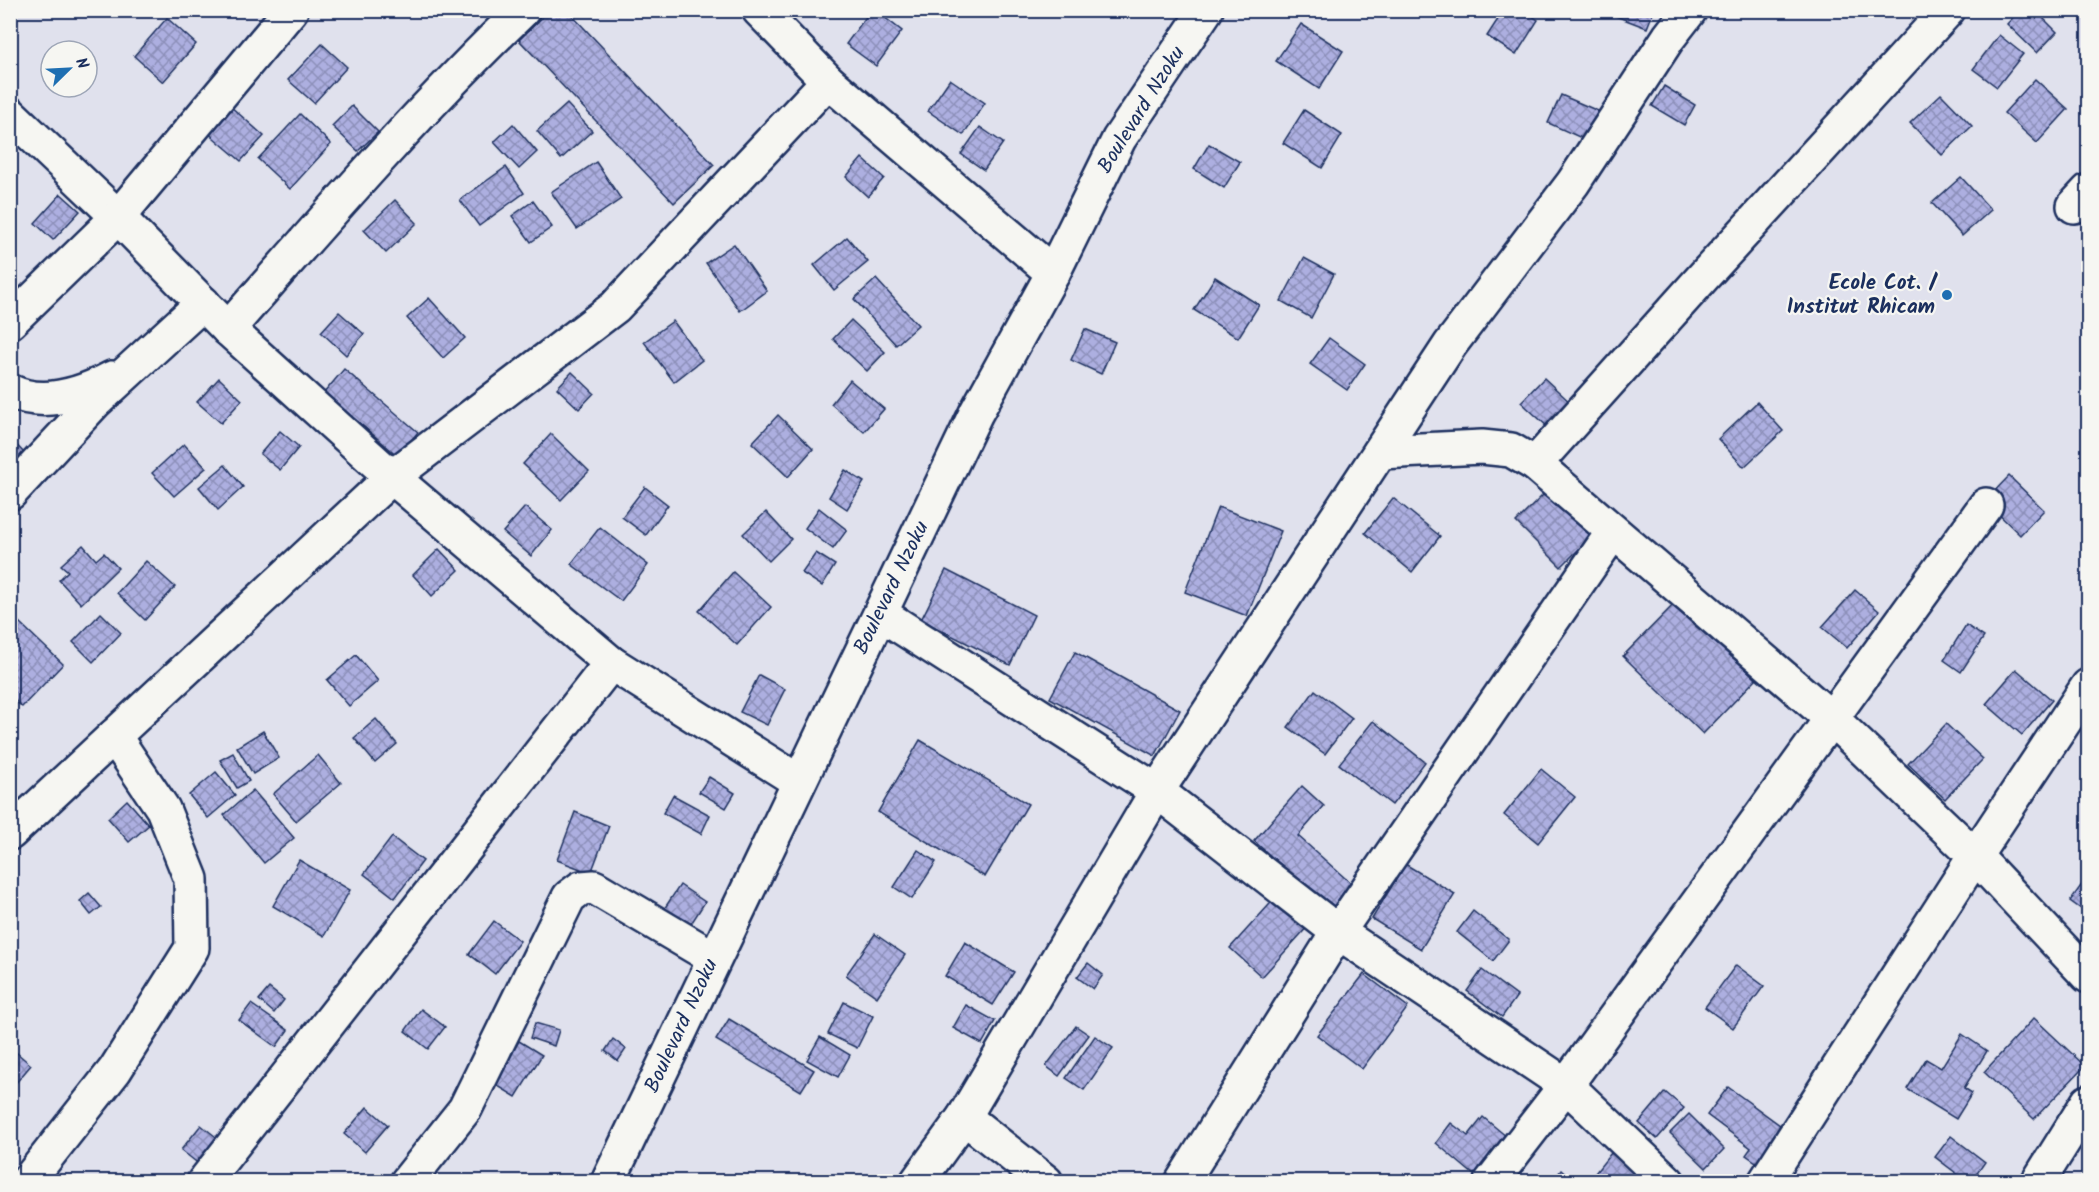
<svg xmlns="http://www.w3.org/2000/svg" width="2099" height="1192" font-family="Kalam,sans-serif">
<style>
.building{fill:url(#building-cross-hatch);stroke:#1b2f5e;stroke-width:1.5}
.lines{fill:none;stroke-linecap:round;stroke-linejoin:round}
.minor-casing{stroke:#1b2f5e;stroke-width:38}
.minor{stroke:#f6f6f2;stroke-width:33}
.poi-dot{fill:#1f6fb2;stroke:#f6f6f2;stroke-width:2}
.labels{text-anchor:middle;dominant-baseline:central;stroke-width:4.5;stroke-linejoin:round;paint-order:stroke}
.street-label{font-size:21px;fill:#1b2f5e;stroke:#f6f6f2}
.poi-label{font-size:21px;font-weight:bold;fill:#1b2f5e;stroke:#f6f6f2;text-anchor:end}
</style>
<defs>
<pattern id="building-cross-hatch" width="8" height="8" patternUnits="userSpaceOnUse" patternTransform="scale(1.5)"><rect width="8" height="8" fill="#adafe0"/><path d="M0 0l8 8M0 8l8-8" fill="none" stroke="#8c8fb9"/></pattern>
</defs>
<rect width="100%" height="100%" fill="#e0e1ed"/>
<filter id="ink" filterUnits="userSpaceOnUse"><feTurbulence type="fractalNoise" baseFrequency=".0167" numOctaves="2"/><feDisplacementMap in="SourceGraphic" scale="12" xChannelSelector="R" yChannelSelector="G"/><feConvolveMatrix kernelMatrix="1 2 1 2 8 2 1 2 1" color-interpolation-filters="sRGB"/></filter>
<g filter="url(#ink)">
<!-- building -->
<g class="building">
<path d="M550,10H567L714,165L674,203L519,40Z"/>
<path d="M871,10H875L902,31L876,66L846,44Z"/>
<path d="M1504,10H1523L1538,20L1516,55L1487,36Z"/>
<path d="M1615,10H1654L1647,28L1613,15Z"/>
<path d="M2020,10H2035L2057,32L2037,53L2007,24Z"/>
<path d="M167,18L196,44L163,82L134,56Z"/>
<path d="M1301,24L1343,51L1319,89L1276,61Z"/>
<path d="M1999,35L2023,54L1997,87L1973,69Z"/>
<path d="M322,44L347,67L314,103L288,80Z"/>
<path d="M950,79L985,103L963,135L928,111Z"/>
<path d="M2035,79L2068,109L2037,143L2004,113Z"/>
<path d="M1664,86L1695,105L1684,125L1652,106Z"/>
<path d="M1941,94L1972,126L1942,155L1910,123Z"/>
<path d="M1561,95L1598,111L1586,140L1548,123Z"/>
<path d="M567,104L592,131L561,159L537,131Z"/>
<path d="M230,106L264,136L241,161L207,132Z"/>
<path d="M352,106L378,132L358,151L332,126Z"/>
<path d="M1304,110L1342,135L1322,168L1283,143Z"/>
<path d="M300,114L331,144L290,189L258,159Z"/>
<path d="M513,124L537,152L519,169L494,142Z"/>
<path d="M980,127L1003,143L984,170L961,154Z"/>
<path d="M1209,144L1240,162L1224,188L1194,169Z"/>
<path d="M862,158L884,178L868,197L846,177Z"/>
<path d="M596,162L621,199L577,229L551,192Z"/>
<path d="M506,167L524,193L479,226L460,200Z"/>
<path d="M1961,177L1991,210L1962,236L1932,203Z"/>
<path d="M61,194L80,211L53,240L35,223Z"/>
<path d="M395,200L417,223L386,253L364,230Z"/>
<path d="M533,201L552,227L531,242L512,216Z"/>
<path d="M847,237L868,262L834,290L814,265Z"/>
<path d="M734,244L767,291L740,311L706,263Z"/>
<path d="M1304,258L1334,274L1311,318L1281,301Z"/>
<path d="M1215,277L1259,305L1238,338L1194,310Z"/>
<path d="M876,279L918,325L896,345L854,299Z"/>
<path d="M429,298L465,338L443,358L407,318Z"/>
<path d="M339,312L364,334L346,355L321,332Z"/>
<path d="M851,320L885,352L867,371L833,339Z"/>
<path d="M673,321L702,360L674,382L644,342Z"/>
<path d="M1085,329L1115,342L1101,374L1071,360Z"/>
<path d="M1329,338L1365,364L1347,390L1310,364Z"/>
<path d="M344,369L418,432L398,456L324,393Z"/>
<path d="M572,372L594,393L579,409L557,388Z"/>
<path d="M219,378L242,400L221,423L197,402Z"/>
<path d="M1544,378L1573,405L1550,429L1521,402Z"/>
<path d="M850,380L884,409L864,432L831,404Z"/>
<path d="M1757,402L1783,431L1744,467L1718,439Z"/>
<path d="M778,415L813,449L788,477L752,443Z"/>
<path d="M280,431L299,447L280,470L260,454Z"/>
<path d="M551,434L589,471L561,500L523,464Z"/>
<path d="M10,438L24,453L11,465H10Z"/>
<path d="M184,444L206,468L174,496L152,473Z"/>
<path d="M225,465L243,487L218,510L199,487Z"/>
<path d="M845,470L864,482L847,509L829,497Z"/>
<path d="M2009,476L2044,510L2020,535L1985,501Z"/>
<path d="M645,487L668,505L646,535L622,517Z"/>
<path d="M1551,487L1596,532L1561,567L1516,522Z"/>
<path d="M1393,498L1440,536L1412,572L1365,533Z"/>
<path d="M525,507L552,530L531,556L503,532Z"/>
<path d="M1218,507L1281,531L1247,616L1185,592Z"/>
<path d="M819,508L847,530L833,549L805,528Z"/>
<path d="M766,512L791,539L769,561L743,534Z"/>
<path d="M600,527L648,565L621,601L571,564Z"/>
<path d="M83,545L96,560L104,553L118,568L81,604L59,580L68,571L61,565Z"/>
<path d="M439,549L459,570L432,596L413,575Z"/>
<path d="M816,553L835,565L822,586L802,573Z"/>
<path d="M146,561L175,587L145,620L117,593Z"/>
<path d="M946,570L1034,615L1010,665L921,620Z"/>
<path d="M733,572L771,607L737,645L699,611Z"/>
<path d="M1855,590L1879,611L1847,648L1822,627Z"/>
<path d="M1677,601L1756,679L1703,734L1623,656Z"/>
<path d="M101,613L121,633L93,662L73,642Z"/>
<path d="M19,622L63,664L22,707L10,696V676L12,674L10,672V631Z"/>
<path d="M1966,625L1984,637L1961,672L1944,660Z"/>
<path d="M1075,652L1180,710L1155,756L1050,698Z"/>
<path d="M356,655L378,681L349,706L327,680Z"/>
<path d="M2016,669L2052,700L2022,735L1986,704Z"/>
<path d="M759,675L785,689L767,725L740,712Z"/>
<path d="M1315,690L1352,718L1325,754L1288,727Z"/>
<path d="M376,719L397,744L375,763L354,738Z"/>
<path d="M1373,721L1425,762L1392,805L1339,764Z"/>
<path d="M1946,724L1983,759L1945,799L1908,764Z"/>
<path d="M263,731L279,758L253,774L237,747Z"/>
<path d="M920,740L1028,804L985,877L878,812Z"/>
<path d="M233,753L249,781L237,788L220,760Z"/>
<path d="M318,755L341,783L296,821L273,794Z"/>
<path d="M1541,769L1575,797L1538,843L1504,815Z"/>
<path d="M216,772L235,795L208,818L189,795Z"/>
<path d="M709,777L735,793L726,808L699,792Z"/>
<path d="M1302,786L1324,806L1298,836L1354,886L1332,911L1254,841Z"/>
<path d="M253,790L294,838L264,863L224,815Z"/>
<path d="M673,795L710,815L701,834L663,813Z"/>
<path d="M127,800L149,825L129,842L108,818Z"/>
<path d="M575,812L609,826L591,873L557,860Z"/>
<path d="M392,837L423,861L395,898L364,874Z"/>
<path d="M918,850L936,862L912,899L894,887Z"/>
<path d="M299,860L350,890L324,936L273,906Z"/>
<path d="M1405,864L1455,894L1421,949L1372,919Z"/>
<path d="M2088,876V914L2070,901Z"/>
<path d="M680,885L705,902L687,930L662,912Z"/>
<path d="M89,893L101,907L91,915L80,901Z"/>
<path d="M1278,895L1310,924L1262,977L1230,948Z"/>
<path d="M1473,911L1509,940L1493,961L1457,932Z"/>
<path d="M494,921L520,941L495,974L469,954Z"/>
<path d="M875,934L905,955L877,997L846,975Z"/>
<path d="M965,942L1014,972L993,1005L945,976Z"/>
<path d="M1088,963L1103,975L1093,989L1077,977Z"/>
<path d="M1736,965L1764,986L1733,1028L1705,1007Z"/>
<path d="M1482,970L1517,996L1502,1017L1467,991Z"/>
<path d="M1364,974L1408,1007L1362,1069L1317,1035Z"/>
<path d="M269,988L284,1000L274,1013L259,1000Z"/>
<path d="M844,1002L873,1016L857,1048L828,1034Z"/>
<path d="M251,1004L288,1030L276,1047L239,1020Z"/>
<path d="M966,1005L995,1021L982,1044L953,1028Z"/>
<path d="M421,1009L445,1027L428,1049L405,1031Z"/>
<path d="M2034,1018L2085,1066L2034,1119L1984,1072Z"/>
<path d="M729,1019L814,1070L801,1091L716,1040Z"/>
<path d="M535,1023L559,1030L554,1046L530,1038Z"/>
<path d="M1076,1026L1089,1035L1059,1076L1046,1066Z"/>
<path d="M1962,1034L1987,1051L1964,1088L1972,1093L1956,1119L1907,1089L1926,1059L1941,1068Z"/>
<path d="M1095,1036L1113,1048L1084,1090L1066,1078Z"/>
<path d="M820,1037L850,1055L838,1077L807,1060Z"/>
<path d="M613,1039L626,1049L618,1061L605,1051Z"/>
<path d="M519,1041L542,1055L516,1097L493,1083Z"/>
<path d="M10,1047L31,1065L15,1084L10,1080Z"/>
<path d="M1728,1087L1788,1131L1762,1166L1746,1155L1751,1148L1707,1115Z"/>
<path d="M1665,1092L1684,1108L1657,1139L1639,1123Z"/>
<path d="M367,1107L388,1125L365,1152L344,1134Z"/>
<path d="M1689,1114L1724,1149L1706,1168L1670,1133Z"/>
<path d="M1483,1117L1513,1142L1481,1181L1436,1143L1451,1123L1468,1136Z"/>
<path d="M201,1125L225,1144L205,1169L181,1150Z"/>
<path d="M1951,1136L1985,1162L1971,1182H1968L1935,1157Z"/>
<path d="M1611,1153L1641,1177L1637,1182H1588Z"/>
<path d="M1561,1170L1574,1182H1552Z"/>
</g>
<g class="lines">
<!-- minor casing -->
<g class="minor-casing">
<g id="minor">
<path d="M759,10L828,81L1053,273"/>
<path d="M10,114L118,217L228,329L392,477L611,663L798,781"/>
<path d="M2074,206L2088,191"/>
<path d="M10,322L118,217L291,10"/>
<path d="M228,329C324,220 418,111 523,10"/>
<path d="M10,391C43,407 82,394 112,378"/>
<path d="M1380,452L1482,447L1511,450L1535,464L1832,719L1975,856L2088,976"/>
<path d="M1535,464L1703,277L1948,10"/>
<path d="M10,493L95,402L203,303"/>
<path d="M881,614L1157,791L1338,932L1566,1085L1668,1182"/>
<path d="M10,833L392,477L615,307L828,81"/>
<path d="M964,1117L1046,1182"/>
<path d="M27,1182L115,1070L192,948L191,879L163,809L114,736"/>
<path d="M204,1182L611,663"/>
<path d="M407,1182L465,1109L569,897L581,888L594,887L714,958"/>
<path d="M608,1182L976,413L1053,273L1119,139L1206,10"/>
<path d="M917,1182L964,1117L1157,791L1450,345L1573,183L1669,37L1690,10"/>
<path d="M1182,1182L1338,932L1613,532"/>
<path d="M1491,1182L1566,1085L1986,505"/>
<path d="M1765,1182L1975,856L2088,686"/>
<path d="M2038,1182L2088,1102"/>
</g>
</g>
<!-- minor -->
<use href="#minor" class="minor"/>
</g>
</g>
<!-- markers -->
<circle class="poi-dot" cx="1947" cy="295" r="6"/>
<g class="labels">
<!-- street labels -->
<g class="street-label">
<text transform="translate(1142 110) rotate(-58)">Boulevard Nzoku</text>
<text transform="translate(892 588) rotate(-64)">Boulevard Nzoku</text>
<text transform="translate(682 1026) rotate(-65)">Boulevard Nzoku</text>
</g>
<!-- poi labels -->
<g class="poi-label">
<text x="1935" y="283">Ecole Cot. /<tspan x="1935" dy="24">Institut Rhicam</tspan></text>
</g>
</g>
<!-- margin -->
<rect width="2099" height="1192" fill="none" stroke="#f6f6f2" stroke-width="36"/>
<rect x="18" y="18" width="2063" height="1156" fill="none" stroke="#1b2f5e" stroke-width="2" filter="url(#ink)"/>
<!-- north arrow -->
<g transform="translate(69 69) rotate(66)"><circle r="28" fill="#f6f6f2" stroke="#9ea6b7" stroke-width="1.5"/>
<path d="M0-4.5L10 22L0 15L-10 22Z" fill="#1f6fb2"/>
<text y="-9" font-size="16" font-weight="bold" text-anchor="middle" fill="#1b2f5e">N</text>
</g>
</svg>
